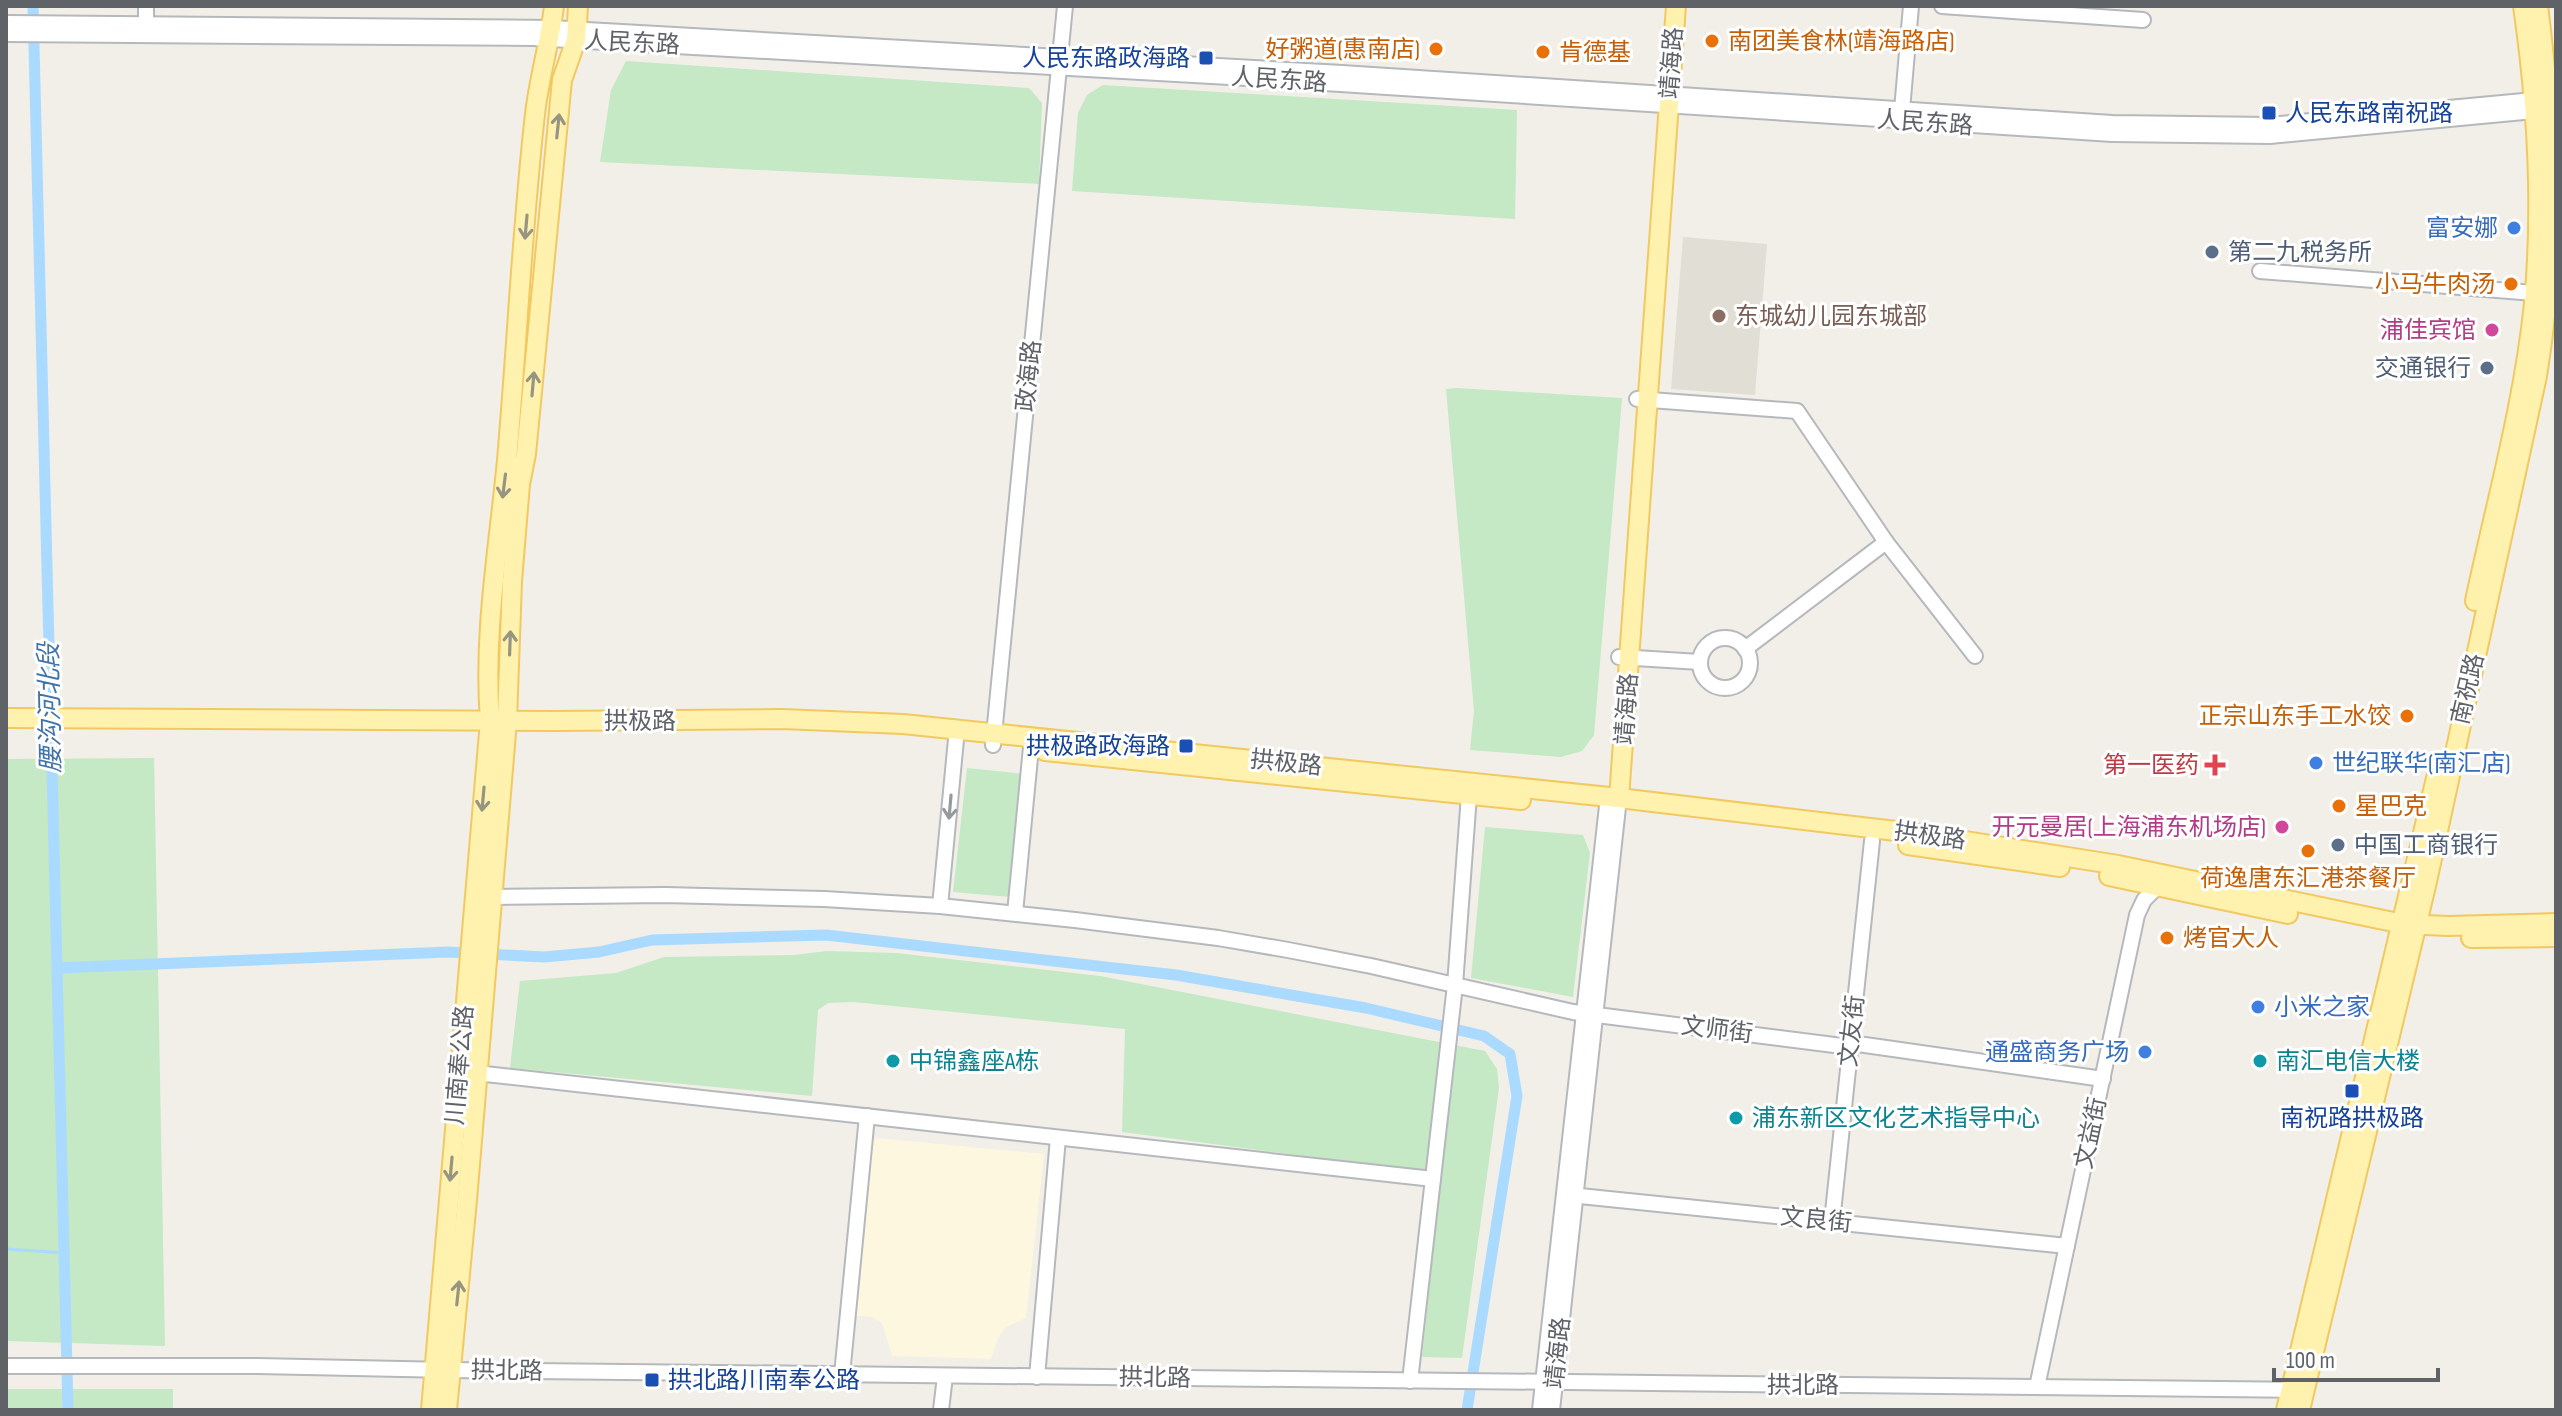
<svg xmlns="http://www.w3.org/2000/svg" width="2562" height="1416" font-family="'Sofia Sans Condensed','Noto Sans SC',sans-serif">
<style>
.commercial{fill:#fef7e0}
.education{fill:#e1ded6}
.green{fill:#c5e8c5}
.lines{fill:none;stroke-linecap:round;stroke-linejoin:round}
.stream{stroke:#aadaff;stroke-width:3}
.canal{stroke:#aadaff;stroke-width:11}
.minor-casing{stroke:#b5b8bc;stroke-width:18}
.major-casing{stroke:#f2c960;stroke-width:22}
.minor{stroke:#fff;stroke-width:14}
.major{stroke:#fff2af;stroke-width:18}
.oneway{stroke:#979581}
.oneway2{stroke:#979a9d}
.food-dot{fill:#e8710a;stroke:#fff;stroke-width:3}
.transit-dot{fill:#1a4fb4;stroke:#fff;stroke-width:3}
.shop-dot{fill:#3f7fe0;stroke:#fff;stroke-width:3}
.service-dot{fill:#5c6f8a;stroke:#fff;stroke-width:3}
.education-dot{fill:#8d6e63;stroke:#fff;stroke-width:3}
.hotel-dot{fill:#d1479c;stroke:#fff;stroke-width:3}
.health-dot{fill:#e0444e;stroke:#fff;stroke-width:3}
.culture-dot{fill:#0f9aa8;stroke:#fff;stroke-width:3}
.labels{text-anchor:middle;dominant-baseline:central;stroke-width:6;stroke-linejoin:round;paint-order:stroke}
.food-label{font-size:24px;fill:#c56008;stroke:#fff;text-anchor:start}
.street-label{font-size:24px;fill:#5f6368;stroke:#fff}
.transit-label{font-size:24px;fill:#164399;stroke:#fff;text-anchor:end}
.shop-label{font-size:24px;fill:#366cbe;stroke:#fff;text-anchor:end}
.service-label{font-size:24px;fill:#4e5e75;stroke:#fff;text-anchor:start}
.education-label{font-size:24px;fill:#785e54;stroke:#fff;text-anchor:start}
.hotel-label{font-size:24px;fill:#b23c85;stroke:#fff;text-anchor:end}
.health-label{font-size:24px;fill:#be3a42;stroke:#fff;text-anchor:end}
.culture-label{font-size:24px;fill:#0d838f;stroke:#fff;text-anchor:start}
.water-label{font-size:26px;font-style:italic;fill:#4174aa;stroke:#fff}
</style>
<rect width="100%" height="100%" fill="#f1efe8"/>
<!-- commercial -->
<path class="commercial" d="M876,1138L1044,1154L1026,1318L1006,1327L998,1338L991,1359L892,1356L882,1323L872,1317L853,1315L870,1145Z"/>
<!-- education -->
<path class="education" d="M1683,237L1767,244L1755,395L1671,389Z"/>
<!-- green -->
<g class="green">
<path d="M626,61L1029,88L1042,103L1039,184L600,162L611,90Z"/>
<path d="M1103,85L1517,110L1515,219L1072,191L1078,113L1087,95Z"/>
<path d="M1457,388L1622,398L1594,735L1582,751L1561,757L1470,750L1474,711L1446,389Z"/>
<path d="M154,758L165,1346L6,1341V759Z"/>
<path d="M967,768L1024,774L1010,897L953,892Z"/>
<path d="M1485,827L1583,835L1590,853L1573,997L1471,978Z"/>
<path d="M827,951L896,953L1100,976L1485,1051L1497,1069L1499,1088L1462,1358L1422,1357L1441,1174L1122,1132L1125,1029L853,1002L828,1003L818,1010L812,1096L510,1068L520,981L616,973L664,957L794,955Z"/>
<rect x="6" y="1389" width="167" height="21"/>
</g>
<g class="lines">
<!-- stream -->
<path class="stream" d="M6,1249L66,1253"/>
<!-- canal -->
<g class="canal">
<path d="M33,6L68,1410"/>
<path d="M58,968L448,952L544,957L599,952L652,940L826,935L1176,975L1366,1008L1484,1036L1510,1054L1517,1096L1467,1410"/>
</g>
<!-- minor casing -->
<g class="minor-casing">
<g id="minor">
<path d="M146,6V34"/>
<path d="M1942,6L2143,20"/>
<path d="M6,23L551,28L1342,73L2112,123L2269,125L2534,100L2544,103"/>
<path d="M6,34L534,38L1247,78L2112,134L2270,136L2534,111L2544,106"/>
<path d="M1902,110L1911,6"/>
<path d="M2260,271L2534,293"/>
<path d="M1637,399L1797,411L1886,542L1975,656"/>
<circle cx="1725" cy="663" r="25"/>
<path d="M1745,649L1886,542"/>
<path d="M1619,657L1700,662"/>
<path d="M993,745L1065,6"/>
<path d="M492,897L665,895L824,899L940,906L1075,920L1218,938L1288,950L1371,966L1573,1012L1850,1047"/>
<path d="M940,906L957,729"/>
<path d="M1015,913L1032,737"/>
<path d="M1851,1043L2103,1079"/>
<path d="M476,1073L1433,1179"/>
<path d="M1570,1195L2067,1246"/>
<path d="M1832,1222L1872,841"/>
<path d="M6,1366H257L450,1370L2300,1390"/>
<path d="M842,1375L867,1116"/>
<path d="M1037,1377L1058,1138"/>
<path d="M1410,1381L1455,985L1469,795"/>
<path d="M2037,1387L2137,915L2144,900L2158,886"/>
<path d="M941,1410L945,1376"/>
<path d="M1540,1410L1608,797"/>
<path d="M1552,1410L1619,798"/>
</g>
</g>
<!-- major casing -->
<g class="major-casing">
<g id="major">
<path d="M2475,601C2496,502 2524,403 2534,303C2543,205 2537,103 2523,6"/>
<path d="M6,718L554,721L782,719L903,724L1619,798L1921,834L2118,865L2403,924L2448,926L2556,923"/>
<path d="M1045,751L1521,800"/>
<path d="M1619,798L1676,6"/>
<path d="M1908,845L2060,867"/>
<path d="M2109,876L2288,914"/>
<path d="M2471,938L2556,937"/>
<path d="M431,1410L490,721C483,633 499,547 507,460C517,345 522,229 535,114C539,78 550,42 554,6"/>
<path d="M447,1410L467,1200L507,721L512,581L520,484L526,454L562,80L576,40L578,6"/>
<path d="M2286,1410L2436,778"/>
<path d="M2300,1410L2426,886L2537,376C2557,254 2554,128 2538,6"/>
</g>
</g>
<!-- minor -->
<use href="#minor" class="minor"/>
<!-- major -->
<use href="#major" class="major"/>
</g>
<!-- one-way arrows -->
<defs><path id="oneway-shaft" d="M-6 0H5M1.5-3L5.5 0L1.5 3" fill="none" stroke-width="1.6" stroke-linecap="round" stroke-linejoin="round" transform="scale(2)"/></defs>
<g class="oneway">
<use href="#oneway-shaft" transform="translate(558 126) rotate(-84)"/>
<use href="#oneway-shaft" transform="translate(526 227) rotate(95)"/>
<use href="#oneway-shaft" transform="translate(533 384) rotate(-85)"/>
<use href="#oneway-shaft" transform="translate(504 486) rotate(97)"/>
<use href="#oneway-shaft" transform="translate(510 643) rotate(-88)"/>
<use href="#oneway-shaft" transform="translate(483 799) rotate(95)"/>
<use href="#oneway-shaft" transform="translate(451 1169) rotate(95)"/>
<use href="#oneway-shaft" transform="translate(458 1293) rotate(-84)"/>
</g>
<use class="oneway2" href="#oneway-shaft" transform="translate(950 807) rotate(95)"/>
<!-- markers -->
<g class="food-dot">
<circle cx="1712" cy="41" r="8"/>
<circle cx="1436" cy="49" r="8"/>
<circle cx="1543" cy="52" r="8"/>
<circle cx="2511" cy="284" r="8"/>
<circle cx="2407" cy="716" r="8"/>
<circle cx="2339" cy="806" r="8"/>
<circle cx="2308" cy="851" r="8"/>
<circle cx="2167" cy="938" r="8"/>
</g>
<g class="transit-dot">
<rect x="1198" y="50" width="16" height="16" rx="4"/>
<rect x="2261" y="105" width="16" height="16" rx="4"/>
<rect x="1178" y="738" width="16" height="16" rx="4"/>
<rect x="2344" y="1083" width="16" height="16" rx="4"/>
<rect x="644" y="1372" width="16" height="16" rx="4"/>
</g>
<g class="shop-dot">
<circle cx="2514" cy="228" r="8"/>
<circle cx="2316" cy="763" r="8"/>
<circle cx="2258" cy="1007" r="8"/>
<circle cx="2145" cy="1052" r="8"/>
</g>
<g class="service-dot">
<circle cx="2212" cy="252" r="8"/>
<circle cx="2487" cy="368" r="8"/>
<circle cx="2338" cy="845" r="8"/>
</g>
<circle class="education-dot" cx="1719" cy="316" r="8"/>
<g class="hotel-dot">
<circle cx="2492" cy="330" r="8"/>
<circle cx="2282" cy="827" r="8"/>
</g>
<path class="health-dot" d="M2211 753h8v8h8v8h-8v8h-8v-8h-8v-8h8z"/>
<g class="culture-dot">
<circle cx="893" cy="1061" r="8"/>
<circle cx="2260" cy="1061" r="8"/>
<circle cx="1736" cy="1118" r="8"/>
</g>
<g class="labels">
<!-- food labels -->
<g class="food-label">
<text x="1728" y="41">南团美食林(靖海路店)</text>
<text x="1420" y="49" text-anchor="end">好粥道(惠南店)</text>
<text x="1559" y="52">肯德基</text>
<text x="2495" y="284" text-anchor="end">小马牛肉汤</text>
<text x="2391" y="716" text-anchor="end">正宗山东手工水饺</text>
<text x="2355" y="806">星巴克</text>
<text x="2308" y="878" text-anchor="middle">荷逸唐东汇港茶餐厅</text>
<text x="2183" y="938">烤官大人</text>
</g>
<!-- street labels -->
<g class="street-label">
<text transform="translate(632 43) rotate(3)">人民东路</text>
<text transform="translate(1672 63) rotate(-86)">靖海路</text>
<text transform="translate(1279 80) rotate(4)">人民东路</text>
<text transform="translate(1925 123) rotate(4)">人民东路</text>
<text transform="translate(1029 376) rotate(-84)">政海路</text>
<text transform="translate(2468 689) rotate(-77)">南祝路</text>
<text transform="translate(1627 709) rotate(-86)">靖海路</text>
<text x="640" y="721">拱极路</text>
<text transform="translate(1286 763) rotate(6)">拱极路</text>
<text transform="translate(1930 836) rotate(8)">拱极路</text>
<text transform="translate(1717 1030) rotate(7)">文师街</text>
<text transform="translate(1852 1031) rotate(-84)">文友街</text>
<text transform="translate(460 1065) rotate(-85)">川南奉公路</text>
<text transform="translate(2091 1133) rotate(-78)">文益街</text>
<text transform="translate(1816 1220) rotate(6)">文良街</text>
<text transform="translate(1558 1353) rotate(-84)">靖海路</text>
<text transform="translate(507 1371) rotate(1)">拱北路</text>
<text transform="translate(1155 1378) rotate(1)">拱北路</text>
<text x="1803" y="1385">拱北路</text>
</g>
<!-- transit labels -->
<g class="transit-label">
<text x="1190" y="58">人民东路政海路</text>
<text x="2285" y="113" text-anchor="start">人民东路南祝路</text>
<text x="1170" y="746">拱极路政海路</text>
<text x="2352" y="1118" text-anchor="middle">南祝路拱极路</text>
<text x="668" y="1380" text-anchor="start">拱北路川南奉公路</text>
</g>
<!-- shop labels -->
<g class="shop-label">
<text x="2498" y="228">富安娜</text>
<text x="2332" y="763" text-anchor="start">世纪联华(南汇店)</text>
<text x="2274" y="1007" text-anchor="start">小米之家</text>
<text x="2129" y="1052">通盛商务广场</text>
</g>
<!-- service labels -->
<g class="service-label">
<text x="2228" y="252">第二九税务所</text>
<text x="2471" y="368" text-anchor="end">交通银行</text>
<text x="2354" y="845">中国工商银行</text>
</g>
<!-- education labels -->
<g class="education-label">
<text x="1735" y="316">东城幼儿园东城部</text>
</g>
<!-- hotel labels -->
<g class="hotel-label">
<text x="2476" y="330">浦佳宾馆</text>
<text x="2266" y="827">开元曼居(上海浦东机场店)</text>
</g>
<!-- health labels -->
<g class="health-label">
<text x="2199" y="765">第一医药</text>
</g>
<!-- culture labels -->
<g class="culture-label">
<text x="909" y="1061">中锦鑫座A栋</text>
<text x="2276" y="1061">南汇电信大楼</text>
<text x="1752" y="1118">浦东新区文化艺术指导中心</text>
</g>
<!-- water labels -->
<g class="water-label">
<text transform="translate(51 708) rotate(-91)">腰沟河北段</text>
</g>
</g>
<!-- border -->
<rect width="2562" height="1416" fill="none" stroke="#5f6368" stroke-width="16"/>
<!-- scale -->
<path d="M2274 1368v12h164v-12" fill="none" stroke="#5f6368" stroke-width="4"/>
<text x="2286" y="1368" font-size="24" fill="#5f6368" stroke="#ffffff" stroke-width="6" paint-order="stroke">100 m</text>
</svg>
